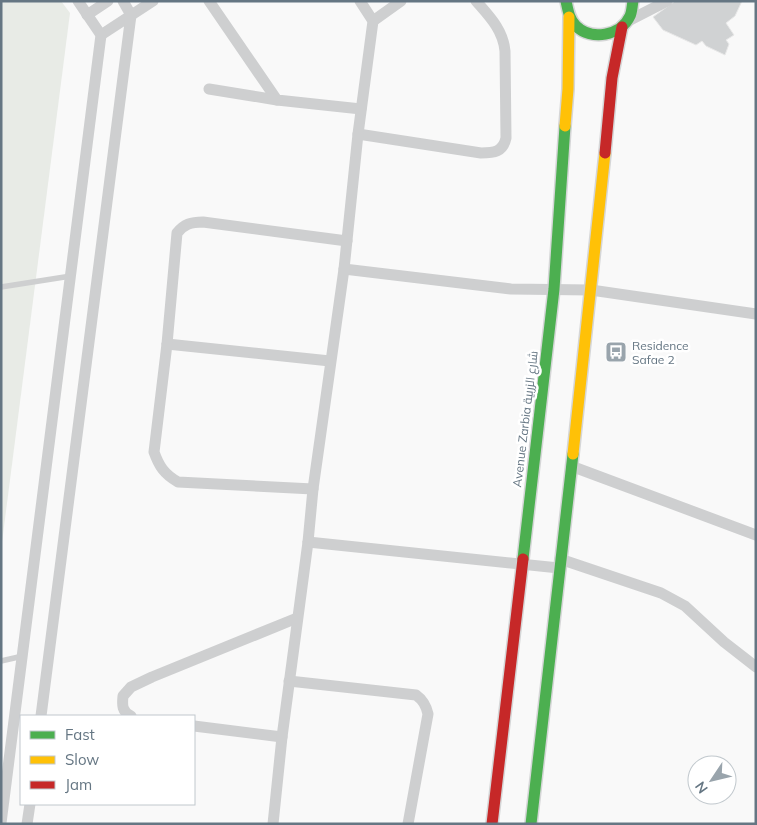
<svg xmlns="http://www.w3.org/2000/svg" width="757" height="825" font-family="Mulish,Cairo,sans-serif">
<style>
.green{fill:#e8ebe6}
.building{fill:#d0d2d3;stroke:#e8e8e8}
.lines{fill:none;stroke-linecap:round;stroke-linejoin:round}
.fast-casing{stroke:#d5d6d7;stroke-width:14}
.slow-casing{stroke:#d5d6d7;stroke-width:14}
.jam-casing{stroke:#d5d6d7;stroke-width:14}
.lane{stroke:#cecfd0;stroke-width:5.5}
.street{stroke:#cecfd0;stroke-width:11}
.fast{stroke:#4caf50;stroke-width:11}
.slow{stroke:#ffc107;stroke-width:11}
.jam{stroke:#c62828;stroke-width:11}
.labels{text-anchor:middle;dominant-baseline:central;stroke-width:5;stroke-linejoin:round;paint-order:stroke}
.poi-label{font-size:12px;fill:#657683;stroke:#fff;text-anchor:start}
.street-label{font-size:12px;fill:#657683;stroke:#fff}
</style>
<rect width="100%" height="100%" fill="#f9f9f9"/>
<!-- green -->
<path class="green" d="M1,1H61L70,13L1,550Z"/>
<!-- building -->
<path class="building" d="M675,1H742L735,16L726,23L734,35L726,40L729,44L725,55L706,46L702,41L696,45L663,30L653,17Z"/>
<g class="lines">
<!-- fast casing -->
<g class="fast-casing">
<g id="fast">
<path d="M566,1C568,10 569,19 576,26C591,41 621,36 630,16C632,12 632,6 633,1"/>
<path d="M523,559L554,289L565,126"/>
<path d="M531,824L573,454"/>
</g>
</g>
<!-- slow casing -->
<g class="slow-casing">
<g id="slow">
<path d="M565,126L568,89L569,17"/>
<path d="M573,454L605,153"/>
</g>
</g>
<!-- jam casing -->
<g class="jam-casing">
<g id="jam">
<path d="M605,153L612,78L622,27"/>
<path d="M492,824L523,559"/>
</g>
</g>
<!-- lane -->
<g class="lane">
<path d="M1,287L71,276"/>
<path d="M1,661L23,656"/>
</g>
<!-- street -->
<g class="street">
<path d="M209,1L277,100L361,109"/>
<path d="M87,15L108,1"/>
<path d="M373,21L401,1"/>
<path d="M628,21L667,1"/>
<path d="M101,35L153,1"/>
<path d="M209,89L277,100"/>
<path d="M358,134L481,153C494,153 503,152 506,138L505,51C503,30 490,17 476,1"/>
<path d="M344,269L511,289L591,290L756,314"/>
<path d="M167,344L330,361"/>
<path d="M571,466L756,535"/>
<path d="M313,489L178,482C164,474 159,466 154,452L167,344L177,233C184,224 191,222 203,222L347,241"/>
<path d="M308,542L559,568"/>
<path d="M560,559L661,593L685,606L724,642L756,667"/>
<path d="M289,681L416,695C423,700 426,705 428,714L408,824"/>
<path d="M41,716L131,15L123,1"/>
<path d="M131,716C122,712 122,705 123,696L131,687L152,677L297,618"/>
<path d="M194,726L282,737"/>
<path d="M1,823L101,35L78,1"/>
<path d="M27,824L30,804"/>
<path d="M273,824L282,737L308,542L313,489L344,269L358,134L373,21L360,1"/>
</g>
<!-- fast -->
<use href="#fast" class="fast"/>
<!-- slow -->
<use href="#slow" class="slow"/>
<!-- jam -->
<use href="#jam" class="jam"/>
</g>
<!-- icons -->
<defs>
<g id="bus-square" transform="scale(1.125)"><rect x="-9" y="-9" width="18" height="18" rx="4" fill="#99a4ac" stroke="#fff"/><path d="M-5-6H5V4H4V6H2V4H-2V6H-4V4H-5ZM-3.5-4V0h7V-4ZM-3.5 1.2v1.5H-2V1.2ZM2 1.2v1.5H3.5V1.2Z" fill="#fff"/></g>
</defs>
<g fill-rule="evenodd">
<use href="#bus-square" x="616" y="352"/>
</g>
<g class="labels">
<!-- poi labels -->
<g class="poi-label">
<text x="632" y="345">Residence<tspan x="632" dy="14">Safae 2</tspan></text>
</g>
<!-- street labels -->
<g class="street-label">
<text transform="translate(525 419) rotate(-83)">Avenue Zarbia شارع الزربية</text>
</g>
</g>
<!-- border -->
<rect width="757" height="825" fill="none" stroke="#657683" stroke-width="5"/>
<!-- legend -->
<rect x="20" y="715" width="175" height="90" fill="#ffffff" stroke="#c1c8cd"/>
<rect x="30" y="731" width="25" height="8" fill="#4caf50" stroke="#c1c8cd"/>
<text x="65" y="740" font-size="15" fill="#657683">Fast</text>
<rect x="30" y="756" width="25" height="8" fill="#ffc107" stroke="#c1c8cd"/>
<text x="65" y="765" font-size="15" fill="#657683">Slow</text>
<rect x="30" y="781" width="25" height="8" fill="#c62828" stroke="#c1c8cd"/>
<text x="65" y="790" font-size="15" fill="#657683">Jam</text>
<!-- north arrow -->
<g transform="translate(712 780) rotate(235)"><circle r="24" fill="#ffffff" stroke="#c1c8cd"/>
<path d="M0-4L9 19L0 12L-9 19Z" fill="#99a4ac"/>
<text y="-8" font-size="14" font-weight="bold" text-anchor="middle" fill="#657683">N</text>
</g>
</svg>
